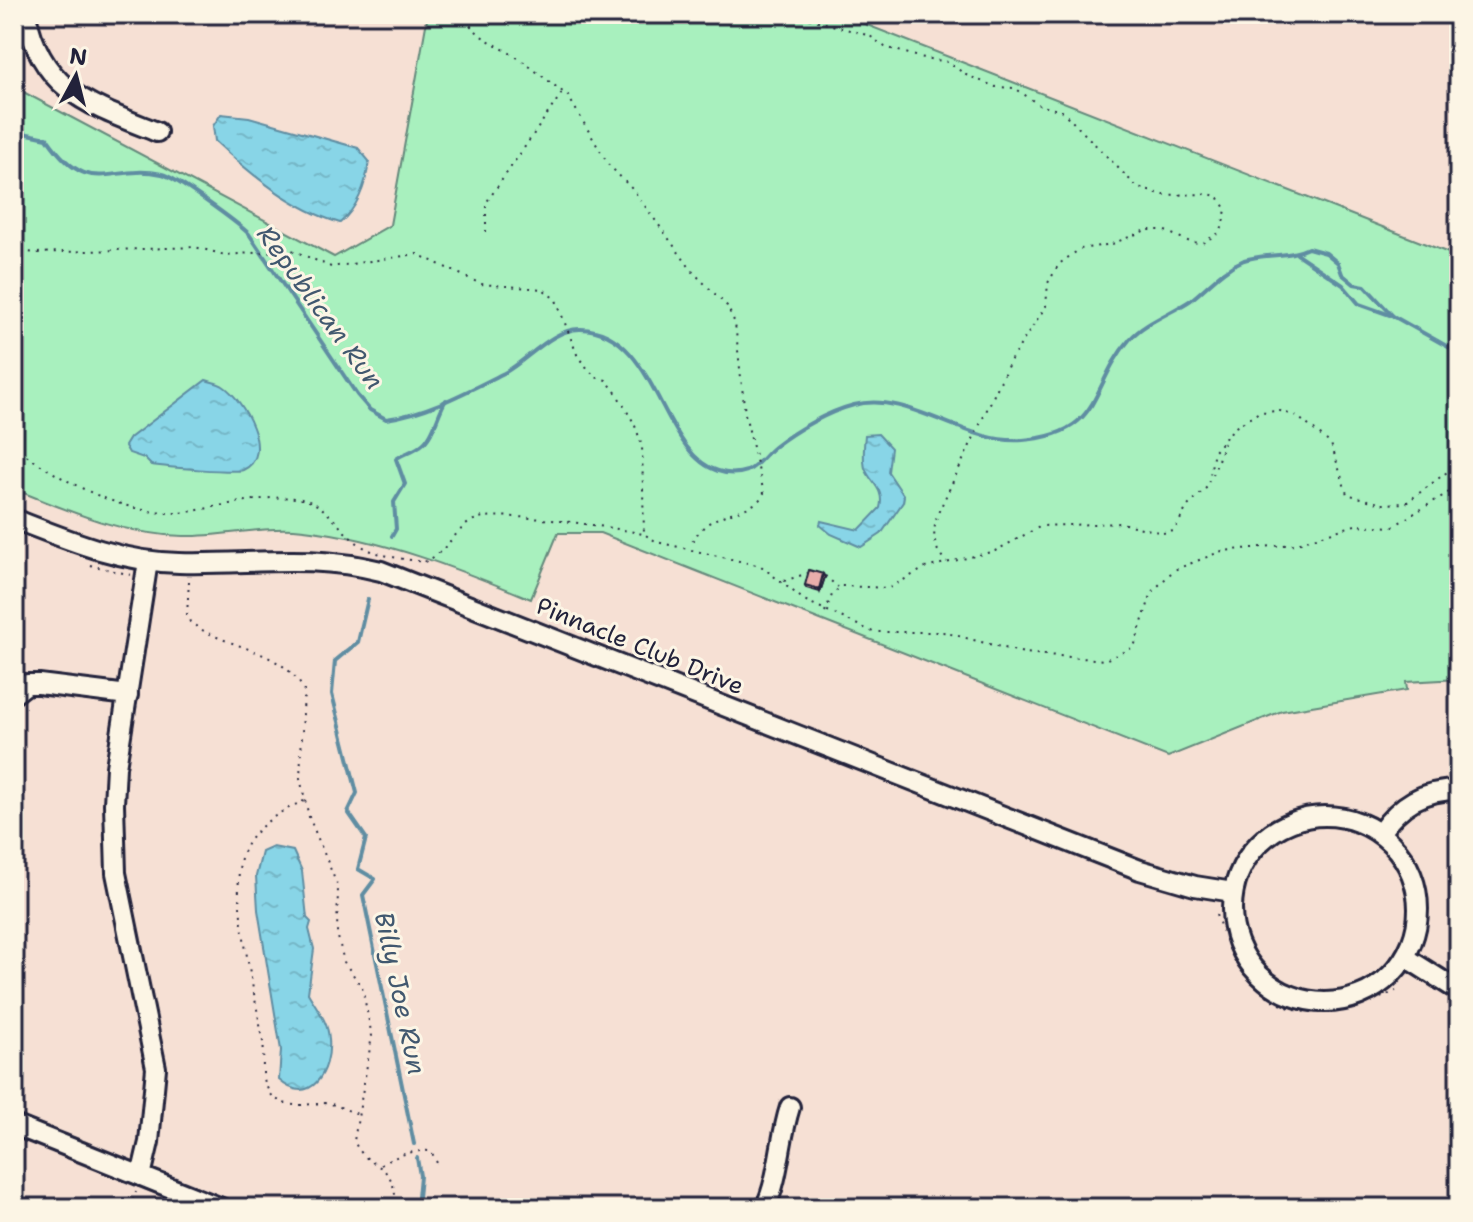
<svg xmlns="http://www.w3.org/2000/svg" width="1473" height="1222" font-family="'Shantell Sans',sans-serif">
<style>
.green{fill:#a8f0be;stroke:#65897c;stroke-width:2}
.water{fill:url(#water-ripples);stroke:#5f8da2;stroke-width:2}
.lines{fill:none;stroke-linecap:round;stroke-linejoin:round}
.stream{stroke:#5f8da2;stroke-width:4}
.minor-casing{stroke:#22223b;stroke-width:24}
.path{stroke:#22223b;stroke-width:2;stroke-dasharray:2 6;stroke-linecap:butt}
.minor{stroke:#fcf5e5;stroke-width:18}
.wall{fill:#c89693;stroke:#22223b;stroke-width:2}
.shaded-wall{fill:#a37a78;stroke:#22223b;stroke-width:2}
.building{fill:#e9aeab;stroke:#22223b;stroke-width:2}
.labels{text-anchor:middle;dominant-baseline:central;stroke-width:6;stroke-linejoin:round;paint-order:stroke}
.street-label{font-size:24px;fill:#22223b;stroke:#fcf5e5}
.water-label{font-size:26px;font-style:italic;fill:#41586f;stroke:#fcf5e5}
</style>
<defs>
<pattern id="water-ripples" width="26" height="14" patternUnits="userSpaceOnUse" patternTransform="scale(2)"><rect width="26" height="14" fill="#88d5e7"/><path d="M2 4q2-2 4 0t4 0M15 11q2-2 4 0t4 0" fill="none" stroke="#75b7c7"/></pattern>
</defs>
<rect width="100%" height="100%" fill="#f6e0d4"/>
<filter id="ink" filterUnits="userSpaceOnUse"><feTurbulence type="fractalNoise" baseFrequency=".0125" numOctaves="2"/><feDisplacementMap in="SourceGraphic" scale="16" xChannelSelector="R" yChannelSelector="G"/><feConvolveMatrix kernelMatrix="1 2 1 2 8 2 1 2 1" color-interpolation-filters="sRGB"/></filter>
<g filter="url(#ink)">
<!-- green -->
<path class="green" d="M428,14H839L1459,257V679L1406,682L1407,690L1282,711L1168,757L600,533H558L531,599C458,569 383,539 304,530C264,525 223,537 183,536C123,535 69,511 14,489V87L334,257L390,225Z"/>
<!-- water -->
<g class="water">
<path d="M221,114L249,117L358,148L369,161C366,186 358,207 340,223C293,209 250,174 215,141L213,126Z"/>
<path d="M206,380C211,382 219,383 223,386C243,399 276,455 243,470C234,473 165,467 151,465L144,458L129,453L125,446L130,438Z"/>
<path d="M878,434L891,448L888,472L904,496L903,502L881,534L861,547L831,534L820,525L821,521L859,530L880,508C885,488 870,483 865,468C863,460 864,443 865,435Z"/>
<path d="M273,847L293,851L302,871L307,918L311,922L309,929L314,949L308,993C317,1009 328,1021 329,1039C332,1071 310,1108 279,1080L281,1050L258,910L256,876L262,852Z"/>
</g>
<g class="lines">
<!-- stream -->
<g class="stream">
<path d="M14,131L47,138C90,201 109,163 162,174C174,176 239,224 249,234L357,395L370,410L386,419C426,414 468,391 504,373C528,360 553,328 581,329C657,331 661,454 718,471C727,474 738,474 747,471C757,467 765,454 774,447C796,430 827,412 854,405C908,390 965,445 1023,440C1104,434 1089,386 1130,339C1145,322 1172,313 1191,300C1209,286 1222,269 1244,260C1265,253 1288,258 1308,248L1326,253L1338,263L1342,274L1354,284L1365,286L1393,316L1459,353"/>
<path d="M1297,254L1343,285L1359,304L1390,315"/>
<path d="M392,536L396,529L394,502L405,484L396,459C404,453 412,452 420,446C434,437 437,414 446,400"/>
<path d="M368,599L358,642L335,661L332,694L357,793L348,812L366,838L358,869L375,879L363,895L414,1144"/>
<path d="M417,1158L420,1176L417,1208"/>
</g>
<!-- minor casing -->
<g class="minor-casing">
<g id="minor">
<path d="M26,14C41,92 92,106 157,132"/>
<path d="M14,519C68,540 120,562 179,563C252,565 307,553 381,571L1140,870L1195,886L1233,892"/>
<path d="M14,694L27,684H39L128,695"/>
<circle cx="1325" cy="909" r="93"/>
<path d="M1380,833C1400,804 1423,790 1459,790"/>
<path d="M1405,957L1459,991"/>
<path d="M14,1125L221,1208"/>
<path d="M141,1176L149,1142L156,1068L116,873L114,804L116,767L148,561"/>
<path d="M765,1208C780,1176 779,1141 790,1107"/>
</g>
</g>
<!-- path -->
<g class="path">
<path d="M459,14L481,36L520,59L568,96L608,164L634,191L693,272L727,306L735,323L745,414L764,493C752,519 709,504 690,546"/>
<path d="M794,14L870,36L885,47L919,57L948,62L966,75L996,87L1015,88L1039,105L1062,111L1138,188L1164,195L1210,194L1219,198L1226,210L1221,232L1202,243L1190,242L1163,230H1146L1112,244L1080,249L1059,264L1048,283L1046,306L1010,361L938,513C932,532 932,549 947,562"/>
<path d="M486,232V203L562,93"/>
<path d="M14,250L36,253L195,247L225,255L292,250L331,267L417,254L481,284L543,289L556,300L578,357L595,377L606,380L615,391L634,423L642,445L644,534L657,542L761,566L804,600L873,632H943L1024,653L1105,660L1134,647L1152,592L1174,570L1222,551L1294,544L1355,525L1392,527L1459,486"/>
<path d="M14,446C58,480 136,523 193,511C221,506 275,493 302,499C329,505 338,530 359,544C375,556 404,559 424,562C447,553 455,528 476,519C495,510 617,527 642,534"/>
<path d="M1213,475L1225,439"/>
<path d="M90,565L131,575"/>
<path d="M825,576L838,587"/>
<path d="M189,581L187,615L190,622C225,649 284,648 304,691L300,778L309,817L338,887L337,933L344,962L362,987L372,1036L354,1141C369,1174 395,1156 396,1208"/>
<path d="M784,581L808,573"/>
<path d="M825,612L832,595L841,586L889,588L925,568L995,551L1041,526L1121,523L1163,533L1174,531L1187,507L1208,486L1214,451L1234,428L1259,412L1280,411L1298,417L1331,444L1347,494L1382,504L1406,503L1459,463"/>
<path d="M304,801C279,811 251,829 242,855C229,890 257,1002 263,1042C265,1054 261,1067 264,1079C266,1086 269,1094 276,1099C291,1109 307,1104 323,1103C334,1103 348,1111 358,1114"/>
<path d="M1216,915C1252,1011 1302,1036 1396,991"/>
<path d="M381,1165C397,1155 412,1150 431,1151L438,1165"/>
<path d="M130,1208L136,1192"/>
</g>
<!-- minor -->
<use href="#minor" class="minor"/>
</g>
<!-- wall -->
<path class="wall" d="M825,577L820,592L806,588L805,585Z"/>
<!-- shaded-wall -->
<path class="shaded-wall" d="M823,574L825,577L820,592L819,589Z"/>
<!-- building -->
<path class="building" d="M809,570L823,574L819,589L805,585Z"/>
</g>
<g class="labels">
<!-- street labels -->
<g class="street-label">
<text transform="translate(640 646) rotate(22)">Pinnacle Club Drive</text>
</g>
<!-- water labels -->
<g class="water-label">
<text transform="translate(321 307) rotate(54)">Republican Run</text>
<text transform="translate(401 993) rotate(78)">Billy Joe Run</text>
</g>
</g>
<!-- margin -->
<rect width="1473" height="1222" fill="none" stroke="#fcf5e5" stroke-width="48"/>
<rect x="24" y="24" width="1425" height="1174" fill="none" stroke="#22223b" stroke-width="3" filter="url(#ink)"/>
<!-- north arrow -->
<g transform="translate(76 76) rotate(7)" stroke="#fcf5e5" stroke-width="6" paint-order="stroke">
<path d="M0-6L14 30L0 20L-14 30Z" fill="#22223b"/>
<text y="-12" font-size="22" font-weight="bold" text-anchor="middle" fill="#22223b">N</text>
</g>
</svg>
